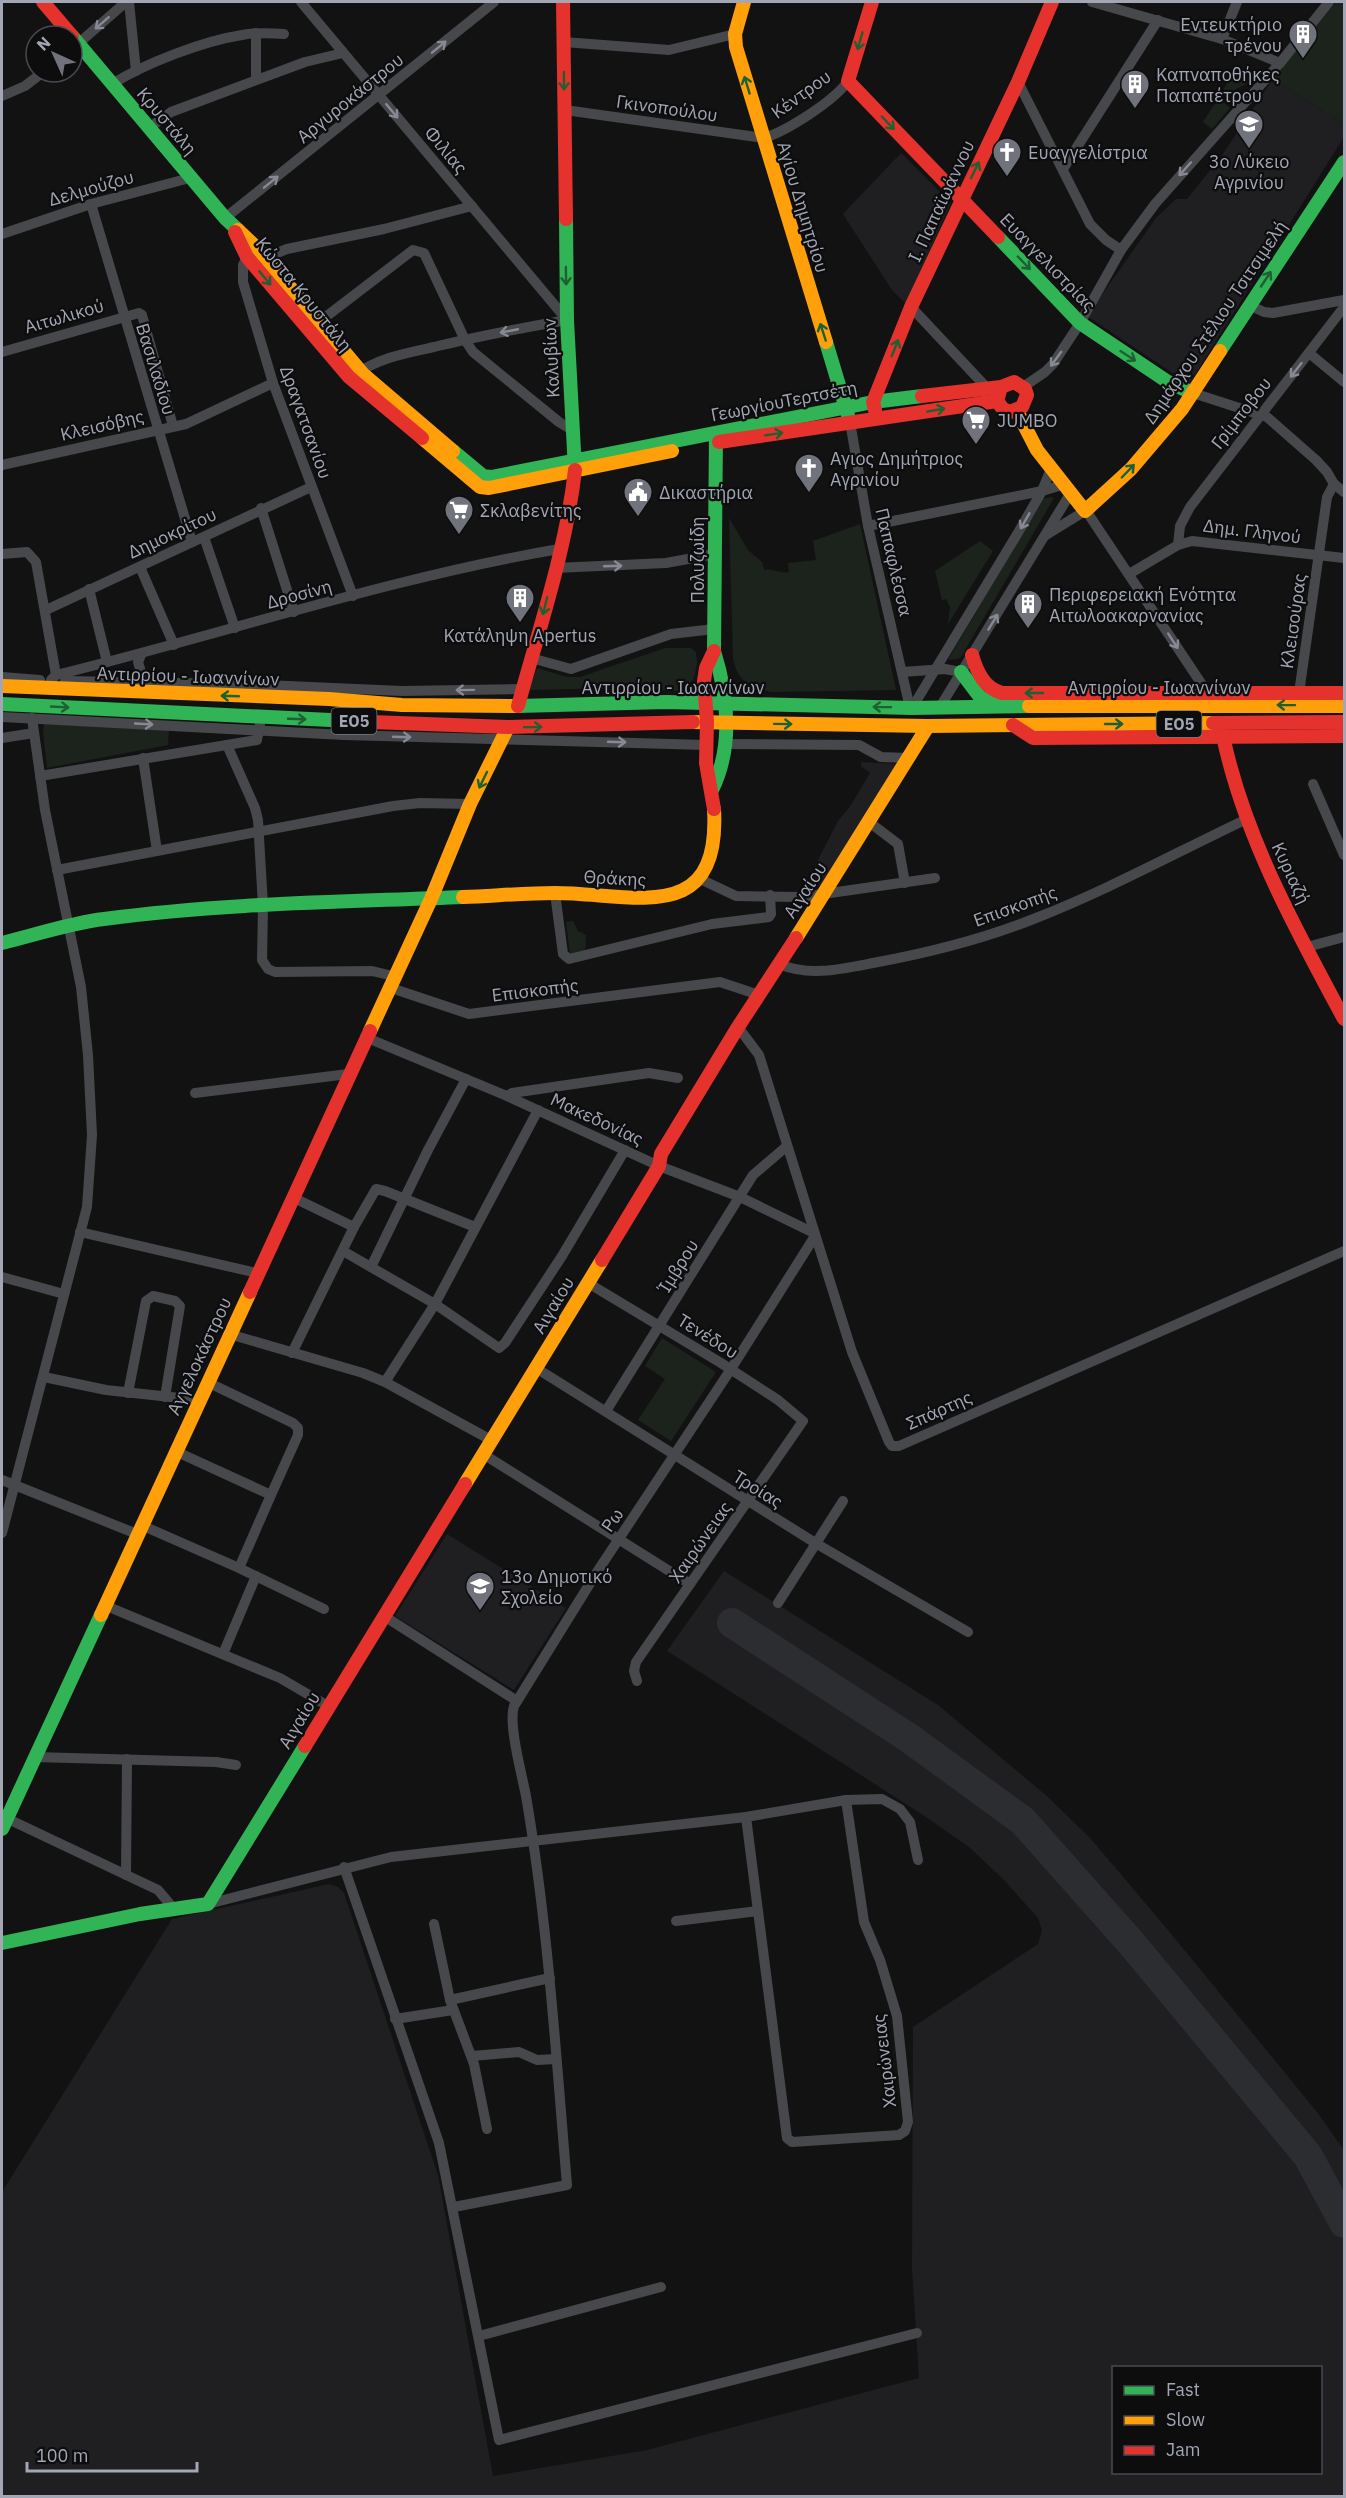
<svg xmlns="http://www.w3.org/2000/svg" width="1346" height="2498" font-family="'IBM Plex Sans',sans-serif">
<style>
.built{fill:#1f1f21;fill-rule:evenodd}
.green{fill:#1c231d}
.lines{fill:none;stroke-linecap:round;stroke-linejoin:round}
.taxiway{stroke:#2c2d30;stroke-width:30}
.street{stroke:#47484b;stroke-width:10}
.fast{stroke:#30b455;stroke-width:14}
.slow{stroke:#ff9f0a;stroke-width:14}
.jam{stroke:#e5322d;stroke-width:14}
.oneway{stroke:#878a95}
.oneway2{stroke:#1e6032}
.labels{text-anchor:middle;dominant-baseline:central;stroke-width:4.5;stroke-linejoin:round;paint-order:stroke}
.shield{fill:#0d0d0e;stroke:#757883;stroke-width:1.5}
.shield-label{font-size:16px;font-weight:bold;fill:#a2a6b5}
.poi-label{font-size:18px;fill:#a2a6b5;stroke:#0d0d0e;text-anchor:start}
.street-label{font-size:18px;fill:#a2a6b5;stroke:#0d0d0e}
</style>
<rect width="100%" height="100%" fill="#121213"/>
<!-- built -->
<g class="built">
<path d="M1273,79L1344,124V137L1189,384L1087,316L1156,218L1176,199H1187L1220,158Z"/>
<path d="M901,153L951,203L906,304L892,290L843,214Z"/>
<path d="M861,762L899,764L824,883L812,890L803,889L838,821L851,805L870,773L861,766Z"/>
<path d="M447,1534L566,1608L514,1690L395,1616Z"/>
<path d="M724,1571L938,1705L1048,1797L1091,1839L1168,1930L1317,2112L1344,2150V2496H2V2192L172,1919L329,1884L338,1887L344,1893L438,2175L493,2476L647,2450L919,2378L912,2268L913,2027L1038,1944L1042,1930L1038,1918L1004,1880L969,1847L920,1813L667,1651ZM1114,2368H1320V2472H1114Z"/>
</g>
<!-- green -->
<g class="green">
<path d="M1336,2H1344V124L1273,79Z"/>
<path d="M1235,69L1256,75L1248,83L1219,98Z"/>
<path d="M1222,101L1230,108L1212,129L1203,122L1214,105Z"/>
<path d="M1051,497L1054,498L961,657L958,659L948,660L1043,499Z"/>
<path d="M729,518L748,550L762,562L764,570C773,568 780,574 789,572L788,563L816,560L813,541L860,524L896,690L771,692C750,687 737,681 733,658Z"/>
<path d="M980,541L993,551L948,624L950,607L946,599L942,600L935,571Z"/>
<path d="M665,648H691L696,652L697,664L694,678L688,686L677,691L612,688L529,690L537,668L567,677H580Z"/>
<path d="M44,724L169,729L168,745L47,768L43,732Z"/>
<path d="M573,921L578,931L586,935L585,952L570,954L566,922Z"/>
<path d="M662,1338L716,1372L671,1441L638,1420L665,1379L645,1366Z"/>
</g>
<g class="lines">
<!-- taxiway -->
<path class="taxiway" d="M732,1623L909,1738L1023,1821L1132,1944L1308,2156L1344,2223"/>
<!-- street -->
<g class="street">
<path d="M129,2L136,71"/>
<path d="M301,2L567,320C522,328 478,336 434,347C406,353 378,358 355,375"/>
<path d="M1092,2L1222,39L1280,63"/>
<path d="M256,33V79"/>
<path d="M1222,39L1237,2"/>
<path d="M564,42L669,50L735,34"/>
<path d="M72,49L126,2"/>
<path d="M1018,82L1090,224L1106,240L1121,250"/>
<path d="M112,84C146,63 203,41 242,35C256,32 270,33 284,34"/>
<path d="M2,96L25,86L43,72"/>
<path d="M565,110L764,138C787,131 834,101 848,81"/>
<path d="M149,128L171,112L305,62L343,53"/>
<path d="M1063,169L1158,20"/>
<path d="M91,204L192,542"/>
<path d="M225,218L494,2"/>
<path d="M2,234L91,204L190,178"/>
<path d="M247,257L243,265V282L273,383L353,596"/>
<path d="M265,258L287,249L384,229L472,206"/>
<path d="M1249,305L1264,312L1273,313L1344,300"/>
<path d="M911,307L987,388"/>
<path d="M319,322L413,250L424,253L465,340L473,352L559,422L572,430"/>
<path d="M2,352L139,313L142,315L173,426"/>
<path d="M1309,353L1344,382"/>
<path d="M1023,387L1045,372L1053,364L1080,323L1121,250L1155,204L1280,63L1329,2"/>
<path d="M1193,393L1267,417L1316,460L1327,472L1334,484L1344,492"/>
<path d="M850,422L868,526L910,708"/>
<path d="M2,465L186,424L273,383"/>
<path d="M261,508L294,612"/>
<path d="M868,526L1042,491L1062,485"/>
<path d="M1046,535L1085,511L1089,515L1201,683L1203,693"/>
<path d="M204,537L235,628"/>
<path d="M1178,545L1180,526L1190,507L1344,307"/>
<path d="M2,554L27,552L36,562L56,675"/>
<path d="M140,567L174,645"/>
<path d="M555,568L666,563L715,554"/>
<path d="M1129,574L1178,545L1192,541L1344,558"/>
<path d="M89,589L107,662"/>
<path d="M46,610L311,487"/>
<path d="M141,655L138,662L144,682"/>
<path d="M531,658L571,669L671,634L714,629"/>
<path d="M902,672L945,669L961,672"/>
<path d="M2,677L40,680"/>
<path d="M51,680L56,675C223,634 389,578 559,549"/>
<path d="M65,681L242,684L402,691L523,689"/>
<path d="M1299,693L1327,497L1334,484"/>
<path d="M940,707L1070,494"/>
<path d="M912,708L1019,531L1042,491L1051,469"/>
<path d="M2,717L344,735L706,745"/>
<path d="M2,738L34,733"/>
<path d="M725,744L859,745L881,757L908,758"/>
<path d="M227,745L255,808L258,820L263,906L262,960L268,969L275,972L372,971L393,976"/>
<path d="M143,758L157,851"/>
<path d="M40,776L257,740L260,724"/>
<path d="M1313,784L1344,855"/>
<path d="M869,822L898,844L905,883"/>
<path d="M57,870L393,806L420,803L470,804"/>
<path d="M700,879L736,896L802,897L935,878"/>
<path d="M555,893L563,954L569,959L712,924L769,917L771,914L770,895"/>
<path d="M1307,947L1344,937"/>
<path d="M779,964C809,977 842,969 873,963C928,953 984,939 1036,918C1108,890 1177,852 1247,819"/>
<path d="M388,987L469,1014L720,982L759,995"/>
<path d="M738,1027L759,1055L852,1352L889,1442L892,1446H899L1344,1251"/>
<path d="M365,1037L507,1096L659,1166L740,1197L814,1233"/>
<path d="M195,1093L348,1074"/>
<path d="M507,1096L512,1093L649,1073L678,1078"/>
<path d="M292,1197L354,1227"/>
<path d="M80,1232L257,1273"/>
<path d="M343,1251L435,1304L499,1348L505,1343L562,1256L625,1150"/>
<path d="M371,1267L428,1150L466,1079"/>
<path d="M2,1277L64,1294"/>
<path d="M588,1283L721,1363L778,1400L803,1421L636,1662L634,1671L637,1681"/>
<path d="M229,1334L363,1373L385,1382L491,1440"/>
<path d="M292,1353L354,1227L376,1189L385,1191L475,1227"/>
<path d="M536,1368L817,1544L968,1632"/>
<path d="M44,1377L106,1390L198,1400"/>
<path d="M207,1382L293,1423L298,1428V1435L271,1495"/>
<path d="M385,1382L435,1304L538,1110"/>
<path d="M128,1393L146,1301L153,1296L175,1301L180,1306L165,1397"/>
<path d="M606,1411L753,1175L787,1146"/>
<path d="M175,1451L271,1495L239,1568"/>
<path d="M483,1454L690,1584"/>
<path d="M2,1480L137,1534"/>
<path d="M141,1525L239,1568L324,1609"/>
<path d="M2,1533L87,1207L92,1135L88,1055L81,987L45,810L32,718"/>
<path d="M778,1603L843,1501"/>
<path d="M104,1605L280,1678L328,1706"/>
<path d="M384,1616L517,1701"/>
<path d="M223,1654L256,1576"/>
<path d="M34,1757L216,1762L236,1765"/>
<path d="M746,1817L787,2138L792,2142L899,2135L905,2131L908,2122L897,2016L880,1960L864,1922L846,1800"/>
<path d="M6,1818L158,1890L174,1909"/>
<path d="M344,1867L439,2143L499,2440L917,2333"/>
<path d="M126,1875L127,1759"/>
<path d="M208,1904L391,1857L746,1817L846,1800L882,1799L900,1809L910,1822L918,1860"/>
<path d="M676,1921L758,1911"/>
<path d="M434,1924L450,2000L474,2064L487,2129"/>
<path d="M450,2000L550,1978"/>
<path d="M395,2019L453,2010"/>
<path d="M472,2056L519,2052L537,2060L556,2059"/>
<path d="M454,2207L567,2185C556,2055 548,1925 526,1796C522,1775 508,1724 514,1706L597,1572L731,1369L815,1236"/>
<path d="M479,2336L661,2287"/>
</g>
<!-- fast -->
<g class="fast">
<path d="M72,36L225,218L238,230"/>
<path d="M566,219L567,320L575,470"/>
<path d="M998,237L1080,323L1168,382L1193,393"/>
<path d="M826,342L848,415"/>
<path d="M1220,351L1344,162"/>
<path d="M453,451L483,476L491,477L873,402L922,396"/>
<path d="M961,672L980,697L997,705"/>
<path d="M2,704L371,722"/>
<path d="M518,706L666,702L912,708L1029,706"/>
<path d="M712,790C733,747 728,696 714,651L716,434"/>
<path d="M2,943C35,935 70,923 104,919C222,903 343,902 463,897"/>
<path d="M2,1829L101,1615"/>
<path d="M2,1943L140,1914L208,1904L305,1746"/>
</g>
<!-- slow -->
<g class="slow">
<path d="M744,2L735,34L736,47L826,342"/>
<path d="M238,230L257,248L363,374L453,451"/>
<path d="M1017,411L1037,450L1085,511L1131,469L1182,409L1220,351"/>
<path d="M422,438L480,487L489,488L672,451"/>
<path d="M2,686L329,699L402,705L518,706"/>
<path d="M1029,706H1344"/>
<path d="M693,722L928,726L1213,723"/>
<path d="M463,897C493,896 524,893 555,893C632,893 721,928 714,809"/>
<path d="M796,938L928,726"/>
<path d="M370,1031L431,899L470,804L508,727"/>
<path d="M465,1484L602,1260"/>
<path d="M101,1615L250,1292"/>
</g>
<!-- jam -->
<g class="jam">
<path d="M43,2L72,36"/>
<path d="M563,2L566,219"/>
<path d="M872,2L848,81L998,237"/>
<path d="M235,232L247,257L349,377L422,438"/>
<path d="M922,396L1001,387L1014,382L1025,389L1027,395L1022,407L1010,412L1003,409L997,401L1001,387"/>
<path d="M875,410L873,402L911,307L1018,82L1052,2"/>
<path d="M719,442L997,401"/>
<path d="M714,651L706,668L704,681L707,722L706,763L714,809"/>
<path d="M972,655C977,672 984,688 1002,693H1344"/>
<path d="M518,706C539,629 566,550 575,470"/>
<path d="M371,722L508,727L693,722"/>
<path d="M1213,723L1344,722"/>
<path d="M1013,725L1033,738L1344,736"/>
<path d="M1223,736C1244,836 1296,930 1344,1019"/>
<path d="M602,1260L659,1166L661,1154L738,1027L796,938"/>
<path d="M250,1292L370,1031"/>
<path d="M305,1746L465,1484"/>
</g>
</g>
<!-- one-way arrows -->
<defs><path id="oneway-shaft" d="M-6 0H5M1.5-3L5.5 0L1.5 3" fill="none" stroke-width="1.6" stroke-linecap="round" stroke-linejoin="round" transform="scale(1.5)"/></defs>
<g class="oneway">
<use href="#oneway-shaft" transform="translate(102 23) rotate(139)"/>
<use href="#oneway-shaft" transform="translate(439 47) rotate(-39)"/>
<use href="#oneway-shaft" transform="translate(392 111) rotate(50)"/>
<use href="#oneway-shaft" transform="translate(1185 169) rotate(132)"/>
<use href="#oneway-shaft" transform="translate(271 182) rotate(-39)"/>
<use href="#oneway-shaft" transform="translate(509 331) rotate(169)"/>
<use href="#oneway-shaft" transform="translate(1056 359) rotate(126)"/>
<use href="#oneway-shaft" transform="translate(1296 370) rotate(128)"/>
<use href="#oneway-shaft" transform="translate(1025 521) rotate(120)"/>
<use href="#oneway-shaft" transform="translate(613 566) rotate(-2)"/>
<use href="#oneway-shaft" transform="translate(993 622) rotate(-59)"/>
<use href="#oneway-shaft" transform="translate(1173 641) rotate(57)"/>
<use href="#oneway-shaft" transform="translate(465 690) rotate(179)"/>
<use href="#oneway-shaft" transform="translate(144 724) rotate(3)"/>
<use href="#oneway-shaft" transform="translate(402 737) rotate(2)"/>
<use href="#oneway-shaft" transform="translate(617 742) rotate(2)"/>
</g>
<g class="oneway2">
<use href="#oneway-shaft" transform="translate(860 41) rotate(106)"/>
<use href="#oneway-shaft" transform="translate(564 81) rotate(89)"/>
<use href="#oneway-shaft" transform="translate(747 85) rotate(-107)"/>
<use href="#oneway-shaft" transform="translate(888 123) rotate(46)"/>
<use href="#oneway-shaft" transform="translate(975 170) rotate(-64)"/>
<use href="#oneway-shaft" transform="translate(1024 263) rotate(46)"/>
<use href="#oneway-shaft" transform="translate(566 276) rotate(89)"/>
<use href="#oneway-shaft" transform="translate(265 278) rotate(50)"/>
<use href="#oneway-shaft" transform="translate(1266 279) rotate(-56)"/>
<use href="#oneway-shaft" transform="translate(823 332) rotate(-108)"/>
<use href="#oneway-shaft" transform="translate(895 348) rotate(-68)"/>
<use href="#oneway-shaft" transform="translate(1128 356) rotate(33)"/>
<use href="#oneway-shaft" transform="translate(936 410) rotate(-10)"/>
<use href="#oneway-shaft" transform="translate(774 434) rotate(-9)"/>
<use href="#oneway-shaft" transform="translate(1128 471) rotate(-46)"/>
<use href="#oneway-shaft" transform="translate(545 606) rotate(104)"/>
<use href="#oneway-shaft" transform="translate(1034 693) rotate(180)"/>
<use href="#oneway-shaft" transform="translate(230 696) rotate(-178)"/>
<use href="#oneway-shaft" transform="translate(1286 705) rotate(-179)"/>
<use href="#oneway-shaft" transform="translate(60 707) rotate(3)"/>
<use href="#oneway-shaft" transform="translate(882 707) rotate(-179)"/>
<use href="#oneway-shaft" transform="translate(297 719) rotate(2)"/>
<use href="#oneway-shaft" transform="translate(783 724) rotate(1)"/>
<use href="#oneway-shaft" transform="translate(1114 724)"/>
<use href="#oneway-shaft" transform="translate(533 727) rotate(-1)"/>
<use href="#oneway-shaft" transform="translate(483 780) rotate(116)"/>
</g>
<!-- icons -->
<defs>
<g id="building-pin" transform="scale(1.5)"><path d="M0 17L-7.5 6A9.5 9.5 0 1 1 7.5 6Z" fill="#70727c" stroke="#0d0d0e"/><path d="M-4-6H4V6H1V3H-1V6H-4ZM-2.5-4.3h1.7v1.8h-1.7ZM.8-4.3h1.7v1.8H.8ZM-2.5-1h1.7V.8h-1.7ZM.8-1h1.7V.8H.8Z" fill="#fff"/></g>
<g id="school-pin" transform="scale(1.5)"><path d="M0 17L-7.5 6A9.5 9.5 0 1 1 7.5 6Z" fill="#70727c" stroke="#0d0d0e"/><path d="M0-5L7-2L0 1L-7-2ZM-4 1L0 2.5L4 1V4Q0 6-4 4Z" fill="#fff"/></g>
<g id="church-pin" transform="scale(1.5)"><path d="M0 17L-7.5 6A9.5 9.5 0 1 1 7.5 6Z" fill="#70727c" stroke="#0d0d0e"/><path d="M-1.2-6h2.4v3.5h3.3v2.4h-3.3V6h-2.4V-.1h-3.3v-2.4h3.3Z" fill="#fff"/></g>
<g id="supermarket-pin" transform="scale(1.5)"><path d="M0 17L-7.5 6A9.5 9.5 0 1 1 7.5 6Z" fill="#70727c" stroke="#0d0d0e"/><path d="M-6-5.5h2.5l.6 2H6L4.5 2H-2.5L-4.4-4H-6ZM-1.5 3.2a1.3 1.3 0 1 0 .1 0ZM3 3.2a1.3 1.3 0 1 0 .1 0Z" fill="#fff"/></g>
<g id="civic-pin" transform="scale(1.5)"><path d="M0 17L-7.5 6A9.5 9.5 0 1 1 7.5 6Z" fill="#70727c" stroke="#0d0d0e"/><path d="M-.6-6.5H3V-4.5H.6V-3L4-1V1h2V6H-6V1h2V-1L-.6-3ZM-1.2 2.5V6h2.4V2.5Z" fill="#fff"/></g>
</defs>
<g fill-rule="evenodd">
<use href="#building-pin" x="1303" y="34"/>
<use href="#building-pin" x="1135" y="84"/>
<use href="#school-pin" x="1249" y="124"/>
<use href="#church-pin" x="1007" y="152"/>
<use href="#supermarket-pin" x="976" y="420"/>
<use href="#church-pin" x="809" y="468"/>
<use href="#civic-pin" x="638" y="492"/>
<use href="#supermarket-pin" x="459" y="510"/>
<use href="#building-pin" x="520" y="598"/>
<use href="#building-pin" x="1028" y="604"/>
<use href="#school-pin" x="480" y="1586"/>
</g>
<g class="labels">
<!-- shield labels -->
<g class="shield">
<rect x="331.5" y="708" width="45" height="26" rx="4.5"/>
<rect x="1156.5" y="711" width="45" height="26" rx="4.5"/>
</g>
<g class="shield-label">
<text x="354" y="721">ΕΟ5</text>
<text x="1179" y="724">ΕΟ5</text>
</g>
<!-- poi labels -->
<g class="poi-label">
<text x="1282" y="24" text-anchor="end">Εντευκτήριο<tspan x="1282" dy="21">τρένου</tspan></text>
<text x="1156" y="74">Καπναποθήκες<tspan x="1156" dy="21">Παπαπέτρου</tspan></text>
<text x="1028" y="152">Ευαγγελίστρια</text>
<text x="1249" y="161" text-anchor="middle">3ο Λύκειο<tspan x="1249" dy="21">Αγρινίου</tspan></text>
<text x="997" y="420">JUMBO</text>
<text x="830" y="458">Αγιος Δημήτριος<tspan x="830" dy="21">Αγρινίου</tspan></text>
<text x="659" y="492">Δικαστήρια</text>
<text x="480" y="510">Σκλαβενίτης</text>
<text x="1049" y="594">Περιφερειακή Ενότητα<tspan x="1049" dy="21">Αιτωλοακαρνανίας</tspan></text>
<text x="520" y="635" text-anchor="middle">Κατάληψη Apertus</text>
<text x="501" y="1576">13ο Δημοτικό<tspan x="501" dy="21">Σχολείο</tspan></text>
</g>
<!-- street labels -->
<g class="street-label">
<text transform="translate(801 94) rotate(-36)">Κέντρου</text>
<text transform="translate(350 98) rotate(-39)">Αργυροκάστρου</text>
<text transform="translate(667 108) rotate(8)">Γκινοπούλου</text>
<text transform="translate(167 121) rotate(50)">Κρυστάλη</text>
<text transform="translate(446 150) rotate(50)">Φιλίας</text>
<text transform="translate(91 188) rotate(-16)">Δελμούζου</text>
<text transform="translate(941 201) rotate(-65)">Ι. Παπαϊωάννου</text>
<text transform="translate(803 207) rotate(73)">Αγίου Δημητρίου</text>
<text transform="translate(1048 262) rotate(46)">Ευαγγελιστρίας</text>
<text transform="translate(304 294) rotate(51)">Κώστα Κρυστάλη</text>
<text transform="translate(64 316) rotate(-16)">Αιτωλικού</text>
<text transform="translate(1215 322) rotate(-56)">Δημάρχου Στέλιου Τσιτσιμελή</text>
<text transform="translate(551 358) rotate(-93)">Καλυβίων</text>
<text transform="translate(156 369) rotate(73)">Βασιλαδίου</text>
<text transform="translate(784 401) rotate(-11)">ΓεωργίουΤερτσέτη</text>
<text transform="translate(1241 413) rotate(-52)">Γρίμποβου</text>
<text transform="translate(306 422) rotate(70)">Δραγατσανίου</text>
<text transform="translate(102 425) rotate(-13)">Κλεισόβης</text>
<text transform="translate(1252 531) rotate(7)">Δημ. Γληνού</text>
<text transform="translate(172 533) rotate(-25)">Δημοκρίτου</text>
<text transform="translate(697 560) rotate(-90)">Πολυζωίδη</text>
<text transform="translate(894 562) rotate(77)">Παπαφλέσσα</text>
<text transform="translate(299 594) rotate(-15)">Δροσίνη</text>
<text transform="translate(1293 621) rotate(-82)">Κλεισούρας</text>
<text transform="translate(188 676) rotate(2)">Αντιρρίου - Ιωαννίνων</text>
<text x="673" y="687">Αντιρρίου - Ιωαννίνων</text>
<text x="1159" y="687">Αντιρρίου - Ιωαννίνων</text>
<text transform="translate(1291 873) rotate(65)">Κυριαζή</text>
<text transform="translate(615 878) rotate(3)">Θράκης</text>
<text transform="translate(805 890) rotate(-57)">Αιγαίου</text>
<text transform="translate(1015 906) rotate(-20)">Επισκοπής</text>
<text transform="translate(535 990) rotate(-7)">Επισκοπής</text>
<text transform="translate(597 1119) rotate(25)">Μακεδονίας</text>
<text transform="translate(678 1266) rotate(-58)">Ίμβρου</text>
<text transform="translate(553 1305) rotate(-59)">Αιγαίου</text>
<text transform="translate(708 1336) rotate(32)">Τενέδου</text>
<text transform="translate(199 1356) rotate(-65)">Αγγελοκάστρου</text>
<text transform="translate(939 1410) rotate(-24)">Σπάρτης</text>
<text transform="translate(758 1489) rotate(32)">Τροίας</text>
<text transform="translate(612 1520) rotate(-56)">Ρω</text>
<text transform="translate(700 1542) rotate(-55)">Χαιρώνειας</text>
<text transform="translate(299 1720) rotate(-59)">Αιγαίου</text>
<text transform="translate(884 2061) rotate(-97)">Χαιρώνειας</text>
</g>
</g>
<!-- border -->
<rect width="1346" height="2498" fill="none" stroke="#a2a6b5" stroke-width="6"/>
<!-- legend -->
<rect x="1112" y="2366" width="210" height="108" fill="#0d0d0e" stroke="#494a51" stroke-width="1.5"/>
<rect x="1124" y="2386" width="30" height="9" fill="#30b455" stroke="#494a51" stroke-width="1.5"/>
<text x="1166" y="2396" font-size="18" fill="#a2a6b5">Fast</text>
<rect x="1124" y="2416" width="30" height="9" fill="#ff9f0a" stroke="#494a51" stroke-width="1.5"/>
<text x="1166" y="2426" font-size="18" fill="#a2a6b5">Slow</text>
<rect x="1124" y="2446" width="30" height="9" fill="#e5322d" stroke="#494a51" stroke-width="1.5"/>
<text x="1166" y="2456" font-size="18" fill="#a2a6b5">Jam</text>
<!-- north arrow -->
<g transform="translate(54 54) rotate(315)"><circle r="28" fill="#0d0d0e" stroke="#494a51" stroke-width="1.5"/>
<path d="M0-4.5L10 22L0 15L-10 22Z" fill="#70727c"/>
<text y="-9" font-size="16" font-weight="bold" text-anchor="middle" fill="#a2a6b5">N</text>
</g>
<!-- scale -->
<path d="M27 2462v9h170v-9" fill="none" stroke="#a2a6b5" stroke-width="3"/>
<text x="36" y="2462" font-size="18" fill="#a2a6b5" stroke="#0d0d0e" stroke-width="4.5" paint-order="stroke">100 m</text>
</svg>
